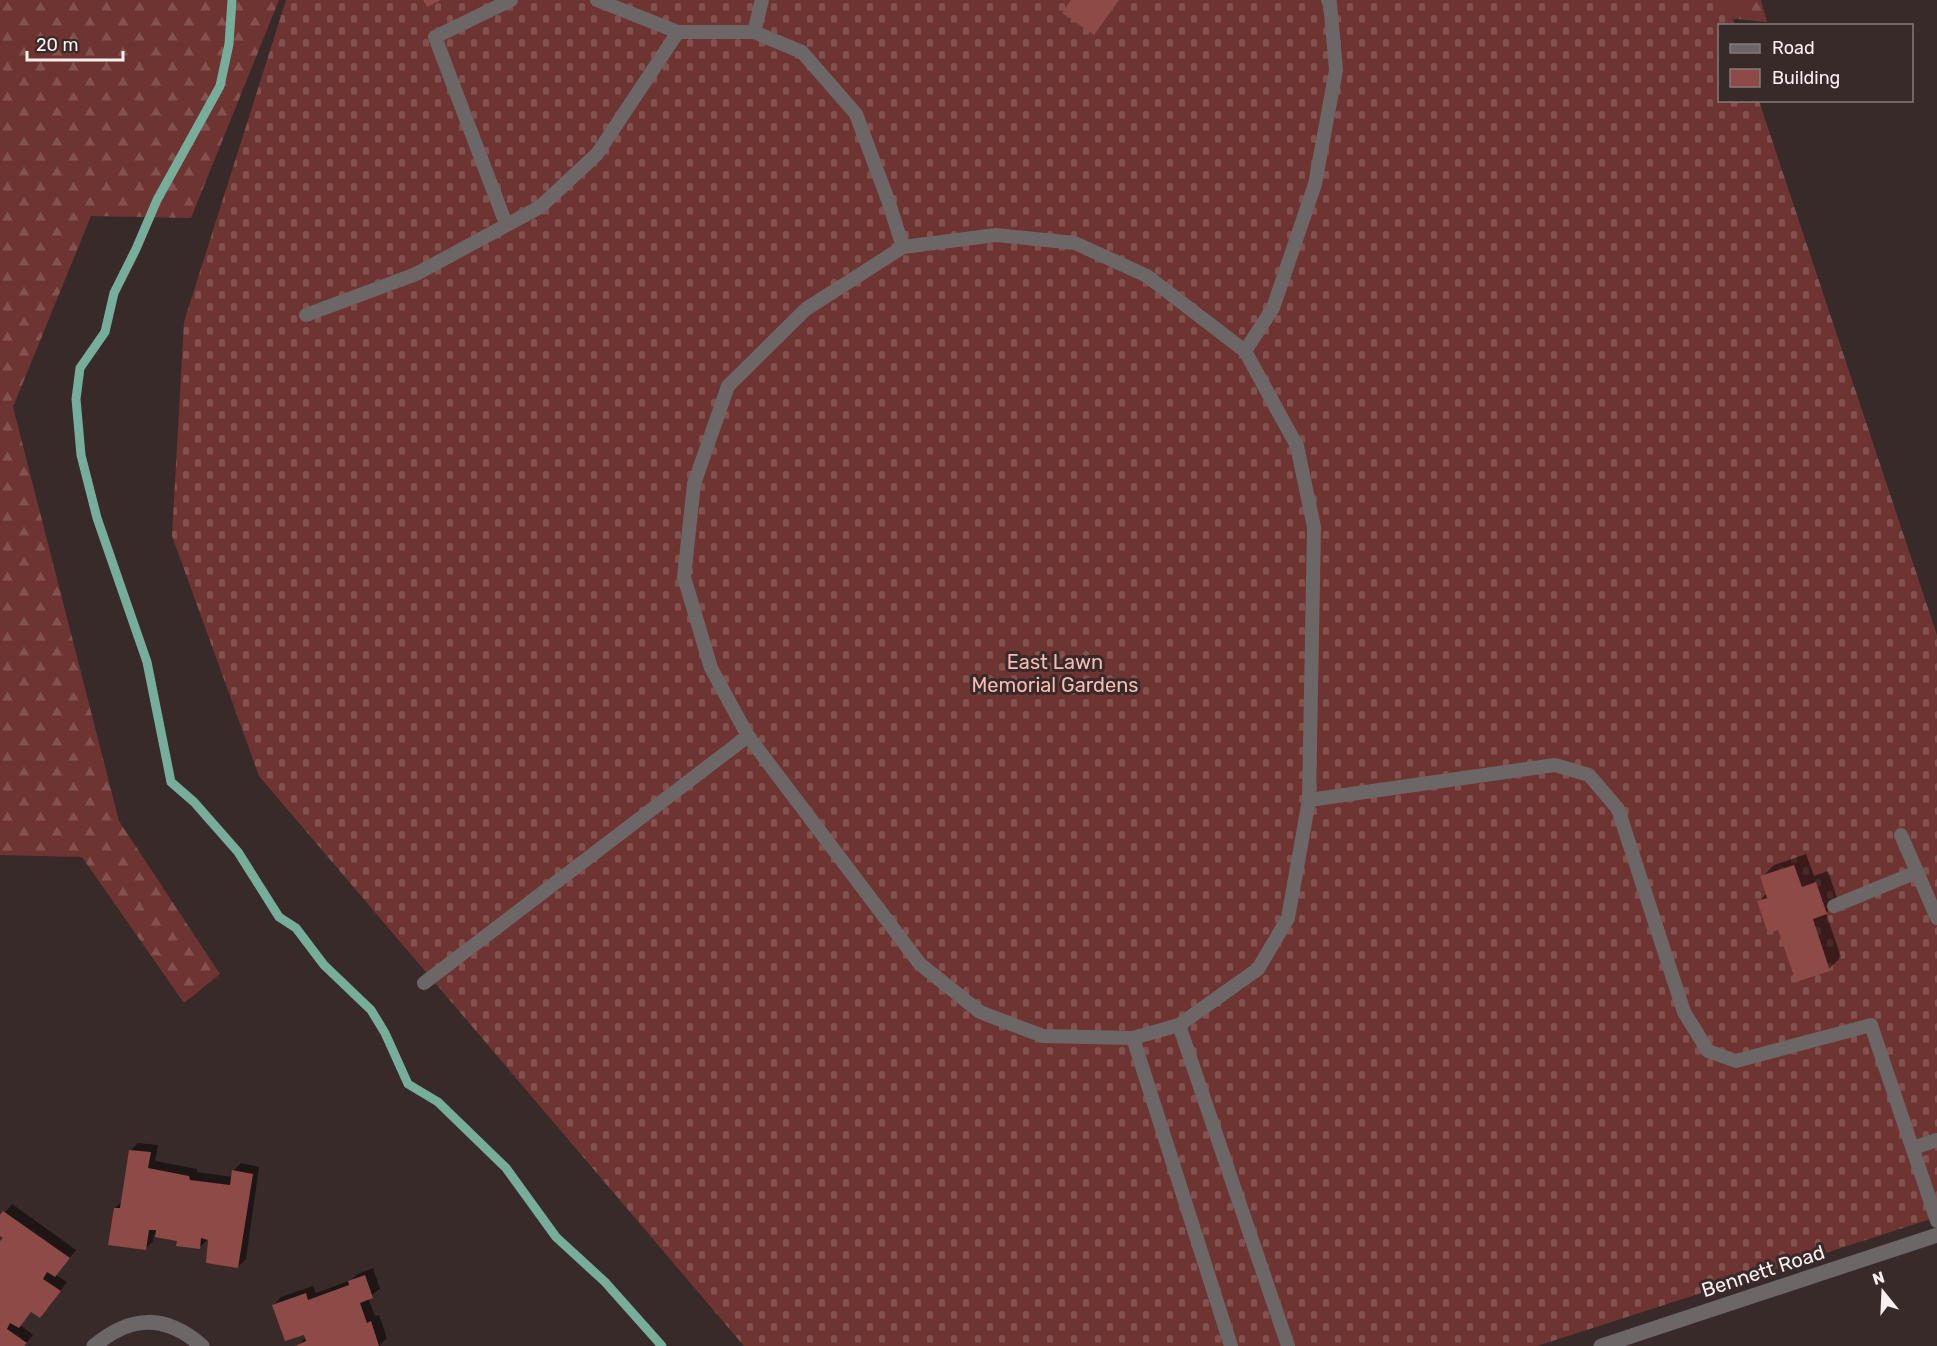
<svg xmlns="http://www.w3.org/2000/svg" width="1937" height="1346" font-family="Rubik,sans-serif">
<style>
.forest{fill:url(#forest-firs)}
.cemetery{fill:url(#cemetery-stones)}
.shadow{fill:#0007}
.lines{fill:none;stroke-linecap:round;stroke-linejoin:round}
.stream{stroke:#76ad9b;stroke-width:9}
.building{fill:#8d4a47}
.service{stroke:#6d6666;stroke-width:14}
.minor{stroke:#6d6666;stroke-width:15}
.tertiary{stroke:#6d6666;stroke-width:15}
.labels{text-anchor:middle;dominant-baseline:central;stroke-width:6;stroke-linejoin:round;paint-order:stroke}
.park-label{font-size:20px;fill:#f9bbb6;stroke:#382a29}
.street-label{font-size:20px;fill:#f8efee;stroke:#382a29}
</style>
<defs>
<pattern id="forest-firs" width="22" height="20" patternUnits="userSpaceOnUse" patternTransform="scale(1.5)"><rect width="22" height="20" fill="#6d3431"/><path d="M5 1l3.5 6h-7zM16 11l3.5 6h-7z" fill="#83524f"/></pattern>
<pattern id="cemetery-stones" width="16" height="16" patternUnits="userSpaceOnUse" patternTransform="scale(1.5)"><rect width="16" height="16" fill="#6d3431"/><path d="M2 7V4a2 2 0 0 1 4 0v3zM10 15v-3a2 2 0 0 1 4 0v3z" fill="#83524f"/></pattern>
</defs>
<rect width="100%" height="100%" fill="#382a29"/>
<!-- forest -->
<g class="forest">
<path d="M0,0H279L191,218L91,216L13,407L119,821L220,974L184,1003L82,857L0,855Z"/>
<path d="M1657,0H1761L1767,22L1660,11Z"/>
</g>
<!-- cemetery -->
<path class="cemetery" d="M286,0H1726L1735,25L1720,26V100L1759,101L1937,635V1217L1537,1346H744L259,776L172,536L184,322Z"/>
<!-- shadow -->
<g class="shadow">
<path d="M1806,854L1814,876L1828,871L1838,901L1826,913L1841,957L1829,969L1779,928L1759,902L1767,893L1762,877L1774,865Z"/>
<path d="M138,1143L158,1145L155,1161L197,1169V1172L232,1177L233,1171L241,1163L259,1167L246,1259L238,1267L210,1237L200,1247L178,1240L154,1235L153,1241L146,1248L115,1208L123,1201L130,1151Z"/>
<path d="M12,1204L76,1250L56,1275L67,1282L48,1308L32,1311L20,1325L33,1335L24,1346H0V1244L5,1237L0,1234V1218Z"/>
<path d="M373,1268L380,1289L368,1298L375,1316L379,1315L387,1338L379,1346H298L305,1338V1333L274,1305L281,1297L313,1286L316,1293L351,1280L358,1274Z"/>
</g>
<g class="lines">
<!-- stream -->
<path class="stream" d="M232,0L229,44L220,86L157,200L136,249L114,293L105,332L80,368L76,399L81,455L97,518L147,662L171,782L194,802L238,852L279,917L296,928L324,965L371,1010L385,1033L408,1084L438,1102L506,1168L556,1237L605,1282L662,1346"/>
</g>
<!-- building -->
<g class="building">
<path d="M423,0H441L427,7Z"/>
<path d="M1071,0H1119L1094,35L1062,13Z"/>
<path d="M1794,865L1802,887L1816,882L1827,914L1813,919L1830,971L1796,982L1778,930L1768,933L1757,901L1767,898L1760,876Z"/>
<path d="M129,1150L151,1152L148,1168L189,1176L190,1180L230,1185L232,1170L253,1174L238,1268L206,1263L208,1240L201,1238L200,1249L176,1246L177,1241L155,1237L156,1230H149L146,1250L108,1245L114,1208H120Z"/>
<path d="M3,1211L70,1258L55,1277L47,1272L43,1279L61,1291L40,1318L31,1312L19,1328L10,1323L7,1329L27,1343L24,1346H0V1241L3,1238L0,1236V1215Z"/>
<path d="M365,1275L373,1298L360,1303L367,1323L371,1321L379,1346H295L306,1341L304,1335L285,1341L272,1305L306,1293L308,1300L349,1285L348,1281Z"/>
</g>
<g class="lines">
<!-- service -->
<g class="service">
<path d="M597,0L678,32H754"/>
<path d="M762,0L754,32L802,52L856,114L888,200L903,247"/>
<path d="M506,224L435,37L511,0"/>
<path d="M996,235L1075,243L1147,276L1245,351L1297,446L1314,527L1309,800L1288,918L1258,969L1179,1025L1133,1038L1043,1036L980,1012L920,964L748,736L711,668L684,577L694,484L728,386L806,309L903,247Z"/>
<path d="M306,315L416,274L540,207L597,154L678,32"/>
<path d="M1245,351L1273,308L1315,184L1336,70L1330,3L1328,0"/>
<path d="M1309,800L1555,765L1589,775L1618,809L1684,1012L1708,1051L1736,1061L1871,1025L1937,1221"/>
<path d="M1901,835L1937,918"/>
<path d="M1834,906L1917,872"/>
<path d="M424,983L748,736"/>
<path d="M1179,1025L1288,1346"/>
<path d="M1133,1038L1231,1346"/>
<path d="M1913,1148L1937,1140"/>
</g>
<!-- minor -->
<path class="minor" d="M94,1346C131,1315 165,1314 202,1346"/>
<!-- tertiary -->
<path class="tertiary" d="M1601,1346L1937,1235"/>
</g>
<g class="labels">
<!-- park labels -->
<g class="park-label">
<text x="1055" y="662">East Lawn<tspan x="1055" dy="23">Memorial Gardens</tspan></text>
</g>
<!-- street labels -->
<g class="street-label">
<text transform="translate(1763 1271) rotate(-18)">Bennett Road</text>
</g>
</g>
<!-- legend -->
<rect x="1718" y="24" width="195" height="78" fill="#382a29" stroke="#857978" stroke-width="1.5"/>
<rect x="1730" y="44" width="30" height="9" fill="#6d6666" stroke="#857978" stroke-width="1.5"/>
<text x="1772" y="54" font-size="18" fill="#f8efee">Road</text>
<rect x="1730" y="69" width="30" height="18" fill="#8d4a47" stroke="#857978" stroke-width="1.5"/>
<text x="1772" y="84" font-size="18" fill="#f8efee">Building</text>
<!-- north arrow -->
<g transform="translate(1883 1292) rotate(342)" stroke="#382a29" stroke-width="4.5" paint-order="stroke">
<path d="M0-4.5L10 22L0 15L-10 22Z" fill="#f8efee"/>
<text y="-9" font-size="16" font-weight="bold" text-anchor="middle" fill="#f8efee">N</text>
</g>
<!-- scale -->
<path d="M27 51v9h96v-9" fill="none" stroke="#f8efee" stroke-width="3"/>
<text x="36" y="51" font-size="18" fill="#f8efee" stroke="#382a29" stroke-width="4.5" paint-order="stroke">20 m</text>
</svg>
